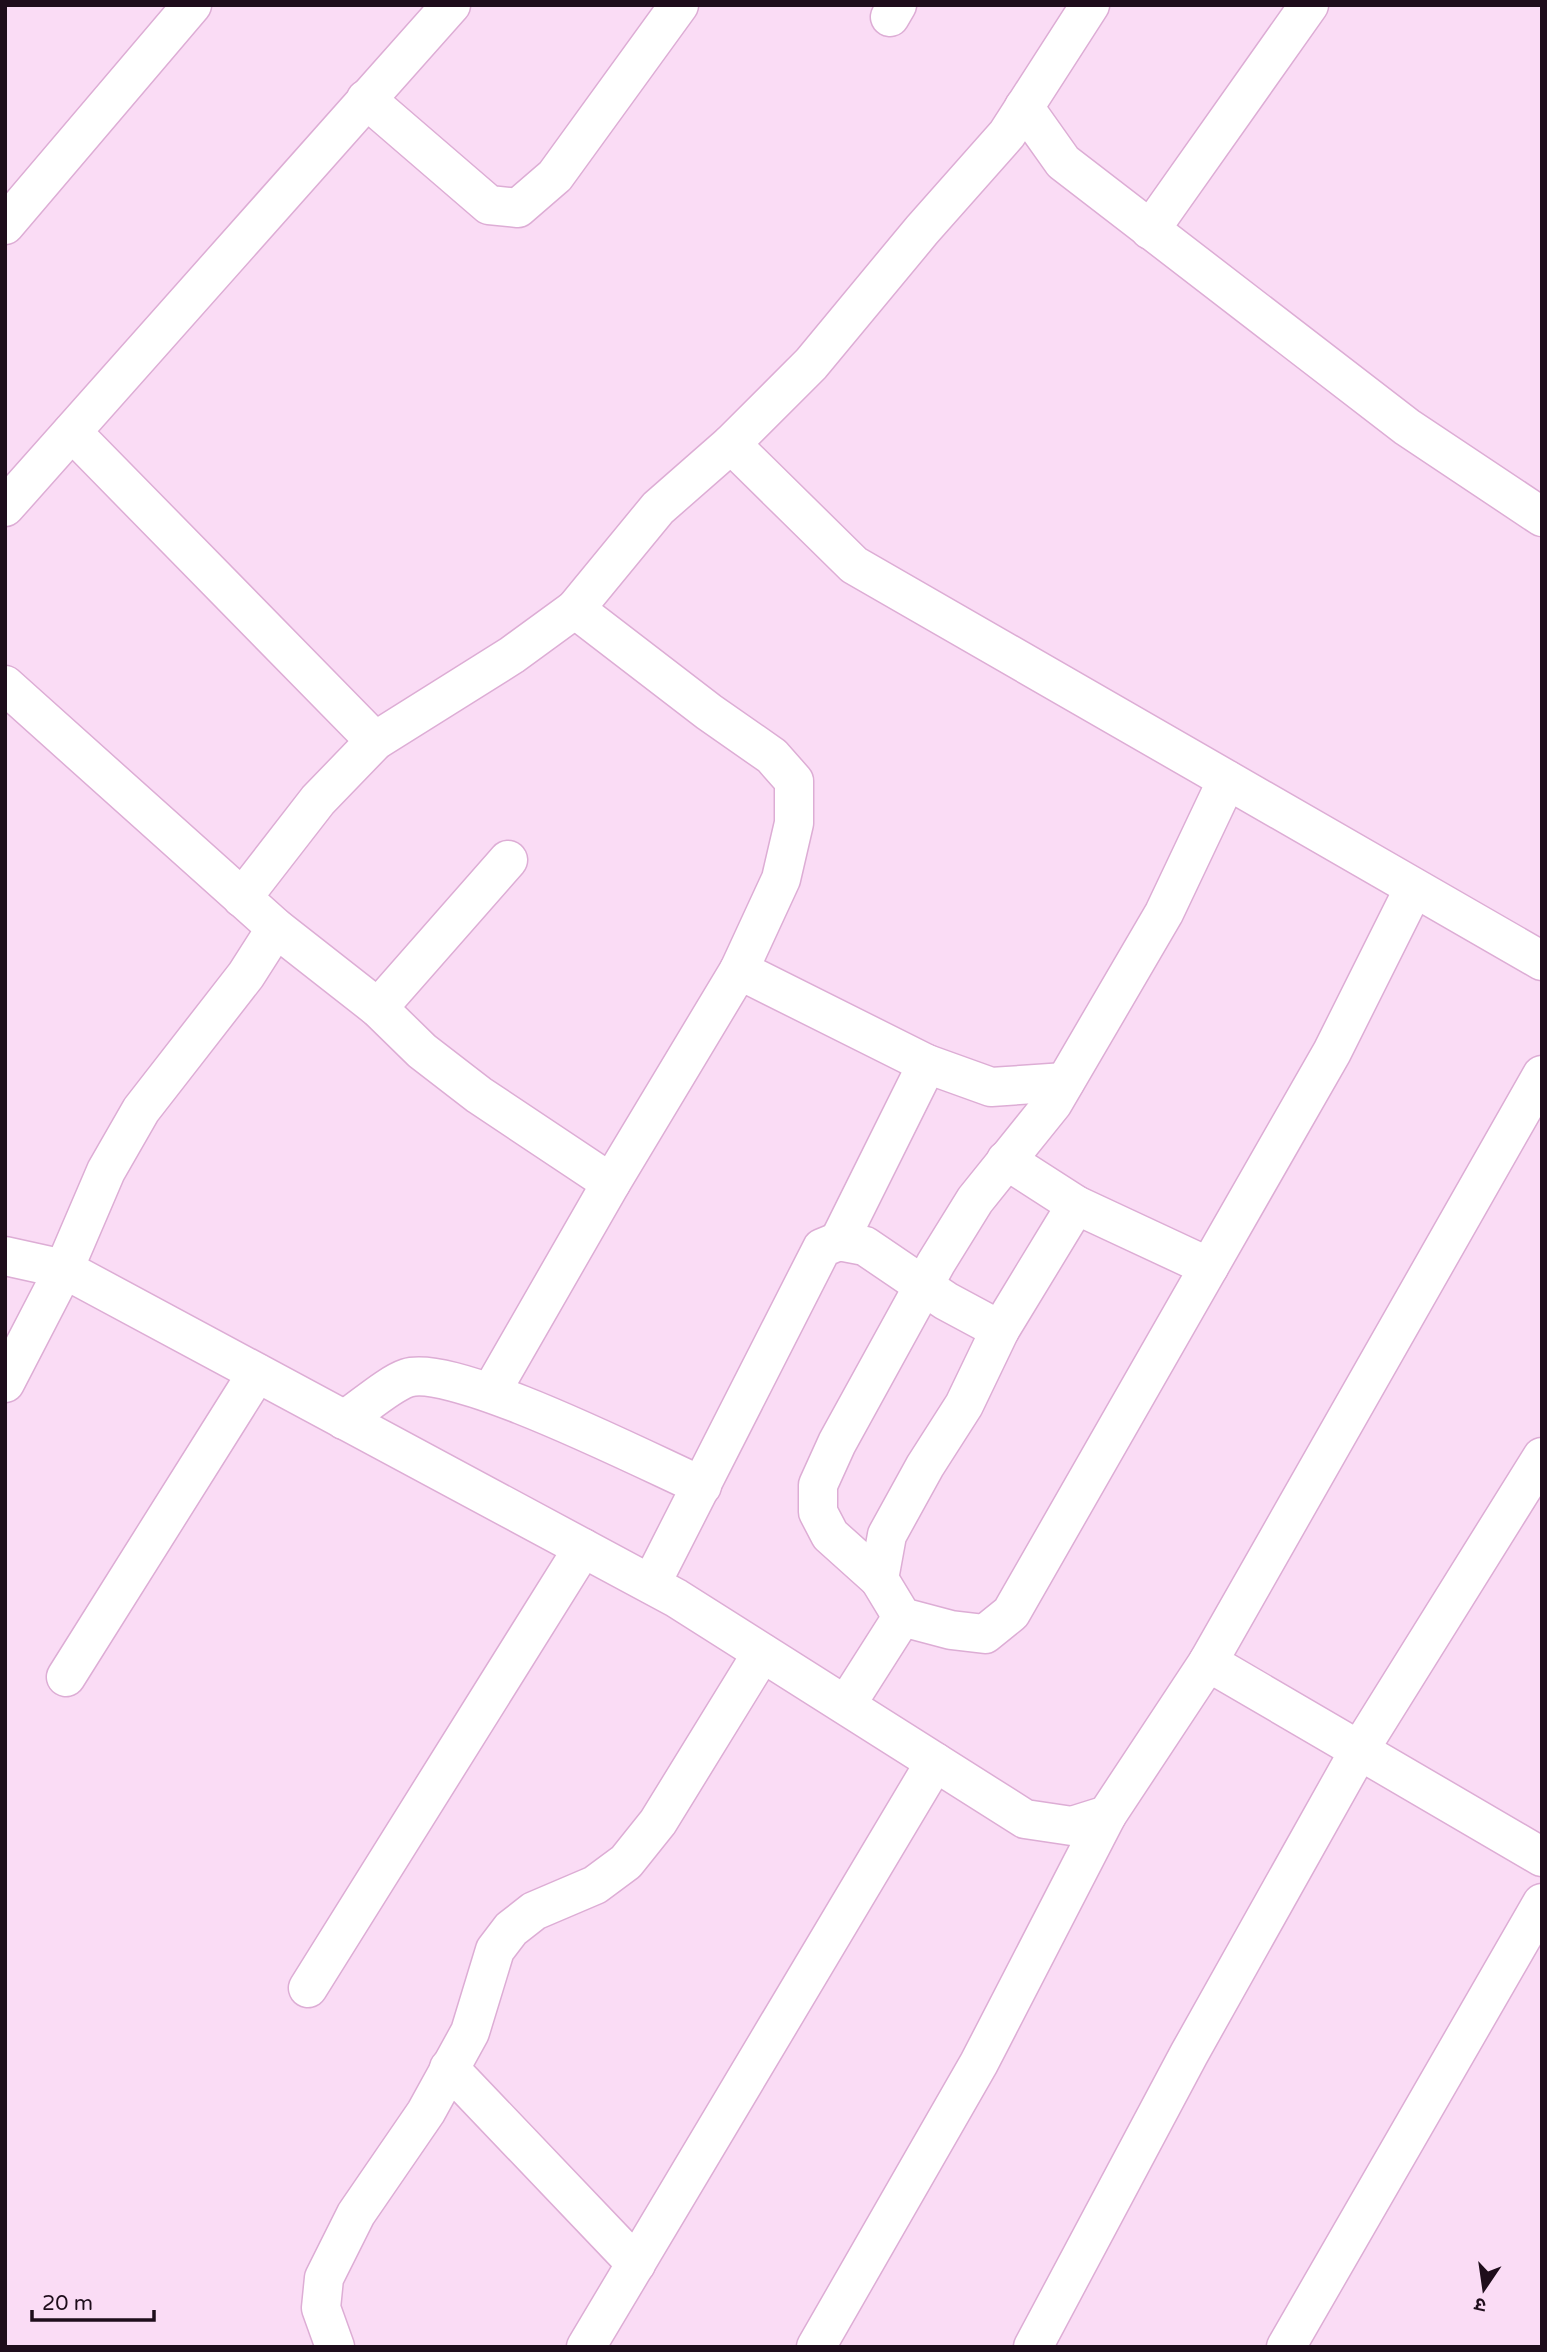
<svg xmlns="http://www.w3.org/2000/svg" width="1547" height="2352" font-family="'Varela Round','Noto Sans Devanagari',sans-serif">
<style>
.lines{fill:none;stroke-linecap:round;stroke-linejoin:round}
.street-casing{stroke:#ddadd5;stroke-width:41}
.street{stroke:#fff;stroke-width:38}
</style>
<rect width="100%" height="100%" fill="#fadcf5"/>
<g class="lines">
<!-- street casing -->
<g class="street-casing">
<g id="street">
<path d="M1090,5L1007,134L922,230L811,364L731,444L854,565L1542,961"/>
<path d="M890,17L897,5"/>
<path d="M366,99L489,205L518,208L555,176L679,5"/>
<path d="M1024,107L1063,162L1407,427L1542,517"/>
<path d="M5,225L192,5"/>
<path d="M1150,230L1309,5"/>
<path d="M72,432L375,741"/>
<path d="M731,444L658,508L575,609L709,712L772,756L794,781V823L781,879L739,970"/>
<path d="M5,507L451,5"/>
<path d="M5,685L276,928L378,1008L422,1051L479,1095L611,1183"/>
<path d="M242,898L318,800L375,741L512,655L575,609"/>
<path d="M378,1008L508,860"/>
<path d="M1542,1075L1208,1662L1542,1857"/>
<path d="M1006,1160L1076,1205L1209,1267"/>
<path d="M1076,1205L1000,1330L964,1405L925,1466L887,1535L879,1579L902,1617L951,1630L985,1634L1011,1613L1332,1052L1414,888"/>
<path d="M839,1241L927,1064"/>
<path d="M5,1256L64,1269L676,1598L1025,1819L1072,1826L1107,1815L1208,1662"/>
<path d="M5,1383L64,1269L106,1171L141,1110L246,975L276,928"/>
<path d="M491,1392L611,1183L739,970L927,1064L991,1087L1065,1082"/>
<path d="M344,1420C361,1409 389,1384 407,1378C454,1363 648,1462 702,1486"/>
<path d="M879,1579L830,1535L818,1512V1485L837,1443L936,1263L975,1200L1053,1103L1164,913L1227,780"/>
<path d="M651,1584L822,1248L839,1241L865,1246L946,1301L1000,1330"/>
<path d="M66,1677L257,1373"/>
<path d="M846,1705L902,1617"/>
<path d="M308,1988L583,1548"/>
<path d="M449,2068L636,2264"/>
<path d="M335,2347L321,2308L324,2278L356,2214L426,2112L470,2032L495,1950L511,1929L534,1911L595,1885L626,1862L658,1822L762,1653"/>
<path d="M586,2347L935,1762"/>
<path d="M816,2347L979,2063L1107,1815"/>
<path d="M1033,2347L1189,2054L1360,1749L1542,1457"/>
<path d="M1286,2347L1542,1903"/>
</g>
</g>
<!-- street -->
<use href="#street" class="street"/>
</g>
<!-- border -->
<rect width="1547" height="2352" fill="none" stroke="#1e0d1b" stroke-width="14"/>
<!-- north arrow -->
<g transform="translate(1484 2289) rotate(193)" stroke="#fadcf5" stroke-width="5" paint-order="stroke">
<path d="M0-5L12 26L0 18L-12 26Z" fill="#1e0d1b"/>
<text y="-10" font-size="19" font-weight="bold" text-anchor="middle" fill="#1e0d1b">उ</text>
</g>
<!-- scale -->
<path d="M32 2310v10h122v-10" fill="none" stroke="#1e0d1b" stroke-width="3.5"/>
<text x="42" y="2310" font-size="21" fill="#1e0d1b" stroke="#fadcf5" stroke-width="5" paint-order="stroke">20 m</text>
</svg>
